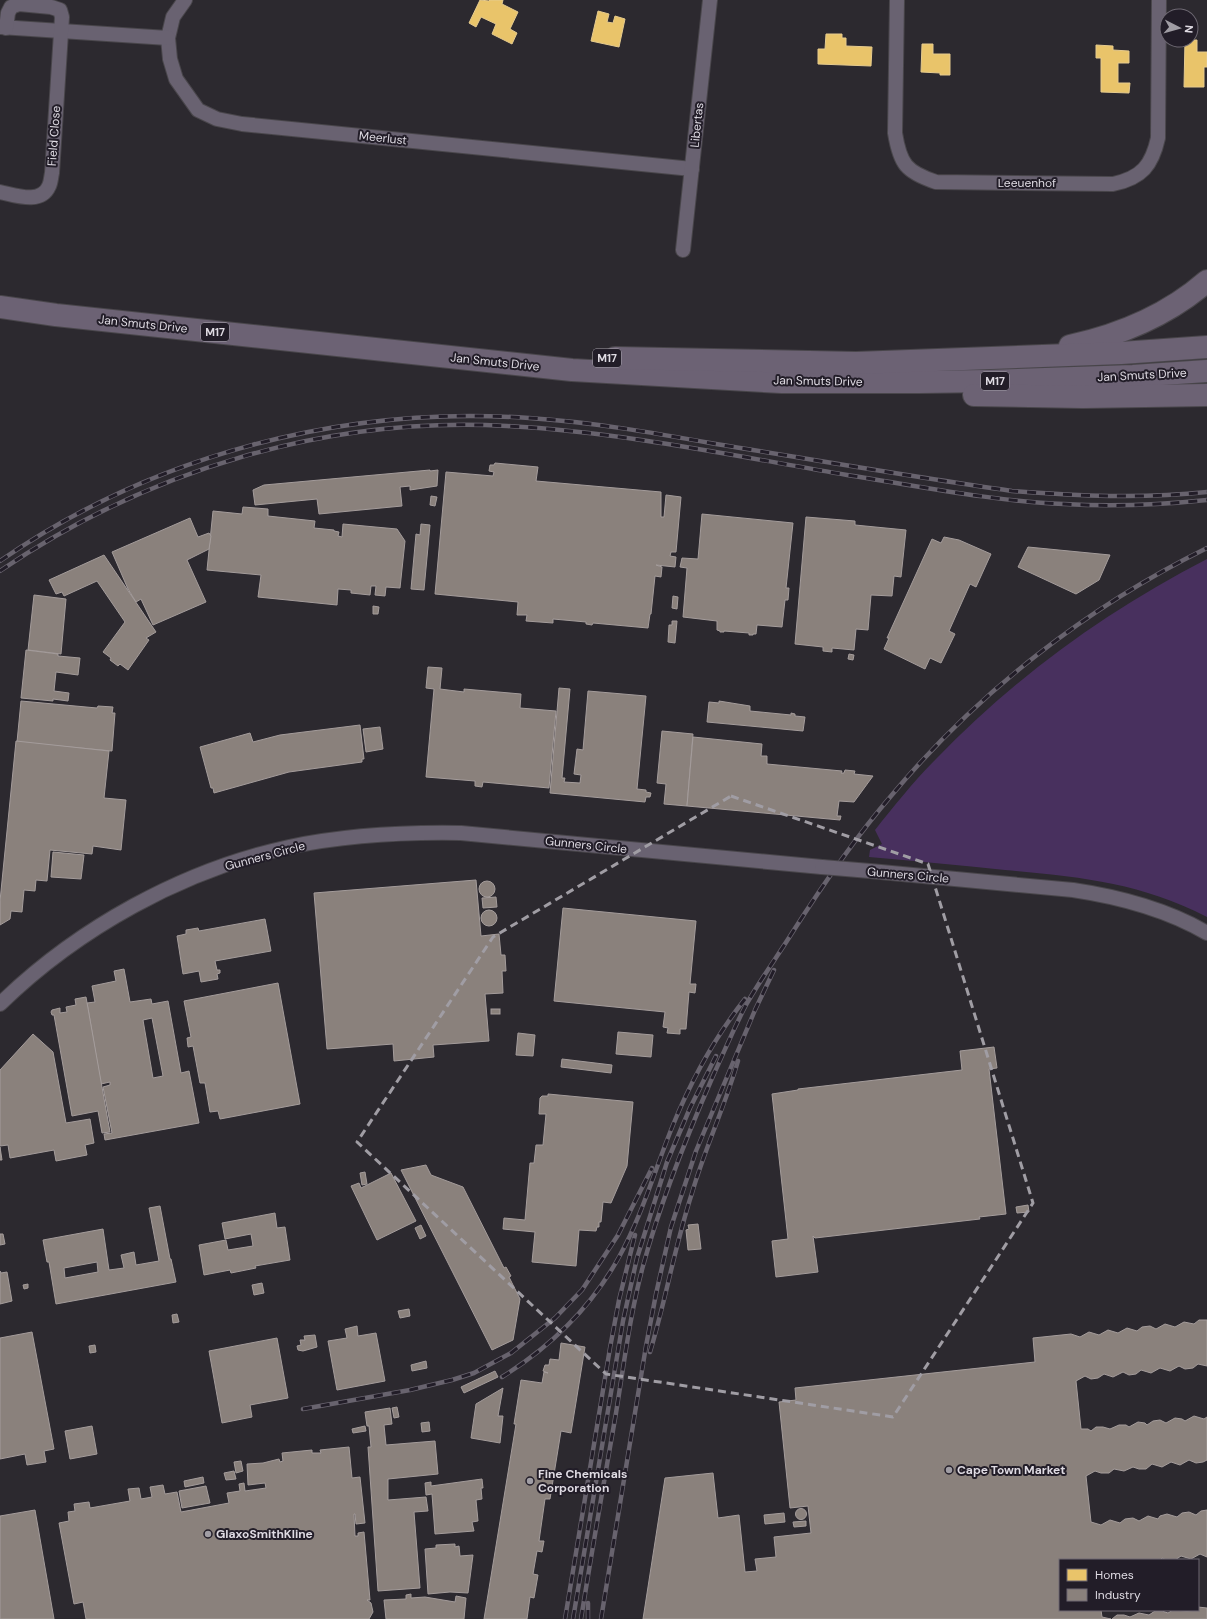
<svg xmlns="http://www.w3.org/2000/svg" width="1207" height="1619" font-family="'DM Sans',sans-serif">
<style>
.green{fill:#48305e}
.homes{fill:#e9c46a;stroke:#e6cb8e}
.industry{fill:#8a817c;stroke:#a49c9b;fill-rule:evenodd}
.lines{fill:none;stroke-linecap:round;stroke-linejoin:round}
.street-casing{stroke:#49464b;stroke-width:16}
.primary-casing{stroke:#49464b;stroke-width:24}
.street{stroke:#696271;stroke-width:14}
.primary{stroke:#6c6274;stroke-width:22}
.rail-casing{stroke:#68636e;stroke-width:4.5}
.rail{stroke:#221d28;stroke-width:3;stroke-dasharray:9;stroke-linecap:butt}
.street-bridge-casing{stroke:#49464b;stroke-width:16;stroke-linecap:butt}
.street-bridge{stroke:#696271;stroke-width:14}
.marked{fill:none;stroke:#a09da4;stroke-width:3;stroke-dasharray:8 5;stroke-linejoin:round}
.poi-dot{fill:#a09da4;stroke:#221d28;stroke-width:1.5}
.labels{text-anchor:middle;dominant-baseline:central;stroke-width:4;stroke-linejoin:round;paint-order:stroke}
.shield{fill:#221d28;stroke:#a6a2ab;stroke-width:1}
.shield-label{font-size:11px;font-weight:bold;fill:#dfdbe3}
.street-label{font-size:12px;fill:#dfdbe3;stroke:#221d28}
.poi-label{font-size:12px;font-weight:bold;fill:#dfdbe3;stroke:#221d28;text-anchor:start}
</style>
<rect width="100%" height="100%" fill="#2c292f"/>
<!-- green -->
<path class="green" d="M1207,559V917C1139,882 1079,877 1005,870C960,865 914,861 869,857L870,850L882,844L875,830C894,806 914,781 936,759C1015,677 1106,611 1207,559Z"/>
<!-- homes -->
<g class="homes">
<path d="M480,0L489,1L490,0H503L502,4L518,12L510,29L517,33L512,44L492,34L496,24L481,17L476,27L469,23Z"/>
<path d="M598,11L609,14L607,22L613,23L615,16L625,19L619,47L591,41Z"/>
<path d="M826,34H842V38H846V46L872,47L871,66L818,64V49H825Z"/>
<path d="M1185,40H1197V52H1207V67H1204V87H1184Z"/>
<path d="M922,44H933V54H950V75H940V73L921,72Z"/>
<path d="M1096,45L1113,46V50L1129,51V63H1118V83H1130L1129,93L1101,92V58H1096Z"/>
</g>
<!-- industry -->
<g class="industry">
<path d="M495,463L538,467L536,481L661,492V517H664L666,495L681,497L676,552H671L670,556L676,557L675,567L656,565L662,567L661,577L655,576L651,614H650L648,628L593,623L592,625L586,624V622L553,619V623L526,621L527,615H517L518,602L435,594L446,472L493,476L494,472L489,471L490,465H494Z"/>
<path d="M430,470V471L438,470L437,486L410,490V486L400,487L402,506L319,514L317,499L255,505L253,490L264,485Z"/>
<path d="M431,496L437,497L435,506L430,505Z"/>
<path d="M243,507L268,509V516L315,521L314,528L334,530V531L339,532L338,536L342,537L343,524L397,529L405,541L400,588L386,587L385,596L375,595L376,586H371L370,595L351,593V590L338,589L337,605L258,597L261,575L207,570L213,511L242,514Z"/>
<path d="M702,514L793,523L786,588H789L788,600H785L782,627L757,625L756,634H753V635H749V633L724,631V632H720V631L717,630V621L683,617L687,568L680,567L682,558L698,559Z"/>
<path d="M806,517L855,521V525L906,530L901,577L894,576L892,596L871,595L868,630L856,629L854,650L832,648V652L823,651V647L795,644Z"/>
<path d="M190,518L198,537L209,533L211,536L209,549L187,560L206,602L153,625L141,599L136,602L128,589L112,552Z"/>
<path d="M421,524L430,525L424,590L411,589L416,534L420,535Z"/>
<path d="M944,537L959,540L991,554L976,587L970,584L949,631L955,634L941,663L930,658L925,669L884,649L889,638H887L932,539L941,543Z"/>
<path d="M1028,547L1110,555L1099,580L1076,594L1018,567Z"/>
<path d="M104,555L156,632L146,638L149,640L128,670L120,664L118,666L110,660L111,658L103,652L125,622L97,581L64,596L62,592L56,594L49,580Z"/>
<path d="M34,595L66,599L61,654L28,650Z"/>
<path d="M673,596L678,597L677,609L672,608Z"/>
<path d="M373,606L379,607L378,614H373Z"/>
<path d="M672,621H677L675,643L668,642L669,625H672Z"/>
<path d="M26,650L58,654V656L80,658L78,675L56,672L54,691L69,693L68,701L53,699V701L21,698Z"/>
<path d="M849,654L854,655L853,660L848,659Z"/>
<path d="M428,667L442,668L440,689L464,692V689L521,694L520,708L556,711L549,788L483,782L482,787L475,786V781L426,777L434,689L426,688Z"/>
<path d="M559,688L570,689L562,778H565L564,782L580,783L581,775L574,774L577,749L583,750L588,691L646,696L637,789L646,790V792L651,793L650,797H646L645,802L550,793Z"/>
<path d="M21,701L97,708L98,706L113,707L112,713H115L112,751L17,742Z"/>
<path d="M719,701L750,706V711L791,715V713L795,714V716L805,717L803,731L707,722L709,702L719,703Z"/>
<path d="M360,725L364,759H362V762L289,772L214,793L213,788H211L200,747L250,733L253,742L280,735Z"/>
<path d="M380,727L383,749L366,752L363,729Z"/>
<path d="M662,731L693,734L687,806L664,804L666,784L657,783Z"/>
<path d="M693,737L762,744L761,756H767V764L842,771L841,773H844L845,770L855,771L854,774L873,776L854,802L839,801L837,816H841L840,820L687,806Z"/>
<path d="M16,741L109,751L104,798L126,800L121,850L93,846L92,854L50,850L47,881L36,880L35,891L24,890L22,912L11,911L10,919L0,925V901Z"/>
<path d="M53,852L84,855L81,879L51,877Z"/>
<path d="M476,880L481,936L499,934L501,955H505L506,971H502L503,993L485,994L489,1041L433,1045L434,1057L394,1061L393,1044L327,1049L314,893Z"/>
<circle cx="487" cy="889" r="8"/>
<path d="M496,897L497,907L483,908L482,898Z"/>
<path d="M563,908L696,921L690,984H696L695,993L689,992L686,1029H680V1034L667,1033L668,1028L663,1027L665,1012L554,1001Z"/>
<circle cx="489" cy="918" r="8"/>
<path d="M265,919L271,951L215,961L217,970H220V973L217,974L218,979L201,982L199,971L183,974L177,936L186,934V930L198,928L199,931Z"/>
<path d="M124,969L130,1002L151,999L152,1004L168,1001L181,1073L189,1071L199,1123L105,1140L104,1134L112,1133L103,1087L110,1085V1082L101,1084L87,1003L95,1002L92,986L116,981L114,971ZM152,1018L163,1076L153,1078L143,1020Z"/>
<path d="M278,983L300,1104L220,1119L218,1111L210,1112L205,1083H200L193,1046L188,1047L187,1038L191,1037L184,1001Z"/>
<path d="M86,997L110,1132L102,1133L98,1111L72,1116L54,1015H52L51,1012L52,1010L60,1008V1013L67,1012L66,1007L76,1005L75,999Z"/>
<rect x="491" y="1009" width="9" height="5"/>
<path d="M618,1032L653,1035L651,1057L616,1054Z"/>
<path d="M518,1033L535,1035L533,1056L516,1055Z"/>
<path d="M33,1034L53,1052L66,1123L90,1119L94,1143L85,1145L87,1155L56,1161L54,1150L10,1158L8,1145L0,1146V1070Z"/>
<path d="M994,1047L997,1068L989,1069L1006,1214L979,1217L980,1219L815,1238L813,1236L818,1272L776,1277L772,1241L788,1239L772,1094L798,1090V1089L962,1070L960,1051Z"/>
<path d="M562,1059L612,1065L611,1073L561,1067Z"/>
<path d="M548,1094L633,1102L627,1166L611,1203L603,1202L601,1222H599V1227H597L596,1231L579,1230L576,1266L532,1262L535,1232L503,1229L504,1218L525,1220L530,1163H534L536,1145H543L546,1114H539L540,1098L542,1096H548Z"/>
<path d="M0,1147L2,1160H0Z"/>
<path d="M426,1165L431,1175L463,1187L504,1268L506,1267L511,1276L509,1277L520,1299L513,1340L492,1350L401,1170Z"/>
<path d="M365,1172L367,1184L362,1185L360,1173Z"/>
<path d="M391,1173L416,1221L377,1240L351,1186L359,1183L361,1188Z"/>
<path d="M1028,1205L1029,1212L1017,1213L1016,1207Z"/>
<path d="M160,1206L170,1259H171L176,1282L56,1304L49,1262H47L43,1240L103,1229L109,1270L124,1268L121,1255L134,1252L136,1265L159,1261L149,1208ZM97,1262L98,1272L65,1278L64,1268Z"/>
<path d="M275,1213L277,1228L285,1227L290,1260L255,1266L256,1268L231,1273L230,1270L204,1275L199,1245L226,1240L228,1250L253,1246L251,1234L225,1239L222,1223Z"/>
<path d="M698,1224L701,1249L688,1250L686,1230L689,1229L688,1225Z"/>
<path d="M421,1225L426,1236L420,1239L415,1228Z"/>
<path d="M0,1234H3L5,1244L0,1245Z"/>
<path d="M0,1271L1,1273L7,1272L12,1301L0,1304Z"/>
<path d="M262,1283L264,1293L254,1295L252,1285Z"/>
<path d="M28,1284V1288L24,1289L23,1285Z"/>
<path d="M409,1309L410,1316L400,1318L398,1311Z"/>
<path d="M177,1314L179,1322L173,1323L172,1315Z"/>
<path d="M1199,1320H1207V1366L1198,1364L1193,1368L1185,1369L1179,1366L1170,1371L1160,1368L1151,1373L1141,1370L1136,1374L1129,1375L1123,1372L1113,1377L1104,1374L1098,1378L1091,1379L1085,1376L1076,1381L1081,1429H1088L1091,1431L1096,1427H1103L1110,1429L1119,1425H1126L1129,1427L1138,1422L1145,1423L1147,1425L1153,1421L1160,1420L1166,1423L1175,1418L1182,1419L1185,1421L1194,1416L1204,1419L1207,1417V1460L1203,1462L1196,1463L1189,1460L1180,1465L1171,1462L1162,1467L1152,1464L1146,1469H1139L1133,1467L1124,1471L1114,1469L1109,1473H1101L1095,1471L1086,1476L1091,1522L1101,1525L1110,1520L1120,1523L1125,1519L1133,1518L1139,1521L1148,1516L1158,1519L1160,1516L1167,1514L1177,1517L1182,1513L1189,1512L1196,1515L1201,1511L1207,1510V1557L1200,1554L1191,1559L1181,1556L1175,1560H1166L1162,1558L1160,1560H1060V1610H1101L1102,1617L1111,1619H643L665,1478L713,1473L718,1518L739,1515L745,1572L757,1571L755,1559L776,1557L774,1537L811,1533L808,1506L790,1508L779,1402L796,1400L795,1388L1035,1362L1033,1338L1071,1334L1080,1337L1089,1332L1099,1335L1108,1330L1118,1333L1127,1328L1137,1331L1142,1327L1150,1326L1156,1329L1165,1324L1175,1327L1184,1322L1194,1324Z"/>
<path d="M357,1326L358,1336L376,1333L385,1381L337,1390L328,1341L347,1338L345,1329Z"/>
<path d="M32,1332L54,1449L44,1451L46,1462L27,1465L25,1454L0,1459V1338Z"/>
<path d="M315,1335L317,1347L303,1351L298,1350L297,1346L301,1345L300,1340H305L304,1336Z"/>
<path d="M277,1338L288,1398L250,1405L252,1417L222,1423L209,1351Z"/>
<path d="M561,1343L585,1347L571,1433L561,1431L550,1499H545L539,1541H544L542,1552L537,1551L533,1574L538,1575L534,1598L530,1597L527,1619H484L516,1424H514L521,1380L542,1383L544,1372L548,1373L543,1371L545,1365H549L550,1359L559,1360Z"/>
<path d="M95,1345L96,1352L90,1353L89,1346Z"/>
<path d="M426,1361L427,1368L412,1371L411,1365Z"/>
<path d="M495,1371L498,1377L464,1393L461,1387Z"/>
<path d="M503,1388L498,1416H503L500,1443L471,1438L476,1404Z"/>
<path d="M397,1407L399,1417L394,1418L392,1408Z"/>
<path d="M390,1408L392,1424L384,1425L386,1445L435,1441L438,1474L388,1479V1500L426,1497L428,1511L414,1512L420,1588L378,1591L368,1447H371L369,1426H367L365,1412Z"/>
<path d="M429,1422L430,1431L422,1432L421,1423Z"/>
<path d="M92,1426L97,1454L70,1459L65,1431Z"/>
<path d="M365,1426L366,1431L353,1433L352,1429Z"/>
<path d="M349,1447L352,1478L360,1477L365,1523L356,1524L355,1514H354L355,1536H358V1533L364,1532L370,1600H367L371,1603L373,1612L369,1619H86L83,1602L74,1604L59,1523L69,1521L68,1512L75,1511L74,1504L89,1502L90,1508L130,1501L128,1489L139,1488L141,1499L152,1497L150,1487L163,1485L165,1494L177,1492L181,1512L229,1503L227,1493L240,1491L239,1484L244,1483L245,1491L266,1488L265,1483L248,1485L247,1464L263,1463L279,1459L280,1462L283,1461L282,1453L312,1450V1453H321L320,1450Z"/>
<path d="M241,1461L243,1471L236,1473L234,1462Z"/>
<path d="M234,1471L236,1479L226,1480L224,1473Z"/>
<path d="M203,1477L204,1483L185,1487L184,1481Z"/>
<path d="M482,1479L483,1488H481L482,1499L476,1500L478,1521L472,1522L474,1531L435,1534L432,1494L426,1495L425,1483L431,1482V1486Z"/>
<path d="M206,1486L210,1503L182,1508L179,1491Z"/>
<circle cx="801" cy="1514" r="5.5"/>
<path d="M35,1510L54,1619H0V1516Z"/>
<path d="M784,1513L785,1522L765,1524L764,1515Z"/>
<path d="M806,1521V1526L794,1527L793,1522Z"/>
<path d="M455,1544V1547L459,1546L460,1556L473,1555L468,1593L450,1592L428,1594L425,1549L436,1548V1545Z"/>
<path d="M411,1594V1598L425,1597L455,1602L456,1596L466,1598L464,1619H386L384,1600L406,1599V1595Z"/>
<path d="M1198,1607L1207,1608V1619H1112L1117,1615H1124L1130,1617L1139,1613L1149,1615L1155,1611H1162L1168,1613L1173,1610L1187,1611L1198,1610Z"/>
</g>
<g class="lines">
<!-- street casing -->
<g class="street-casing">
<g id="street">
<path d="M185,0L173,17L168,38L170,59L176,79L198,110L217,119L242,124L692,169"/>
<path d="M897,0L895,133C900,164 906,172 936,182L1113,184C1142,178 1152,165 1158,138L1159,0"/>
<path d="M0,27L168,38"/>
<path d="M0,192C15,195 41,205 49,186C51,182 51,177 52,173L62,17L60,10L51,7L19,4L11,7L8,13L6,28"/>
<path d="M683,250L710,0"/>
<path d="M870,871L1073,890C1120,897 1166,909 1207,933"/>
<path d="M0,1004C78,928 183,870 289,847C346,835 403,832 461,833L822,867"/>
</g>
</g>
<!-- primary casing -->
<g class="primary-casing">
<g id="primary">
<path d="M0,307L56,315L572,370L782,382H920L989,381L1133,376L1207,371"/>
<path d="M1070,346C1120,335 1168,315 1207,281"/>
<path d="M615,358L856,363L1121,353L1207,347"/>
<path d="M974,395L1083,397L1207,395"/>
</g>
</g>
<!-- street -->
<use href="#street" class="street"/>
<!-- primary -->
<use href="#primary" class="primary"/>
<!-- rail casing -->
<g class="rail-casing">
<g id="rail">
<path d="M0,561C153,455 344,405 529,418C592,422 654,433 716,444C815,460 913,477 1012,491C1078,496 1141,499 1207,492"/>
<path d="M0,571C148,470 328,416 507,426C621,432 735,456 847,475C919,486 991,501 1064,504C1112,507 1159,505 1207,500"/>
<path d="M650,1352C666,1299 675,1245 692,1193C705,1148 725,1106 738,1061"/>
<path d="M502,1377C550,1347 591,1308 619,1257C642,1216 655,1169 673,1125C691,1081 715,1037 745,999"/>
<path d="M303,1409L410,1390L452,1380L474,1373L511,1353L555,1318L582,1290L618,1235L652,1168"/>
<path d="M565,1619L610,1348L619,1300L635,1235"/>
<path d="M573,1619L623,1321L637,1258L667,1162L690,1108L716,1056"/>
<path d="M581,1619C592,1550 604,1482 616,1413C624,1364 630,1314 643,1266C661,1200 686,1138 713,1076C724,1052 734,1028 746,1005C760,980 777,957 792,933C822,886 854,839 891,796C977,693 1087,607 1207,548"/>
<path d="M588,1619V1603"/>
<path d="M601,1619L646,1346L656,1294L671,1227L696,1151L755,1010L774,970"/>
</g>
</g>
<!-- rail -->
<use href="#rail" class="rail"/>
<!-- street-bridge casing -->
<g class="street-bridge-casing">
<path id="street-bridge" d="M822,867L870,871"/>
</g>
<!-- street-bridge -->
<use href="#street-bridge" class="street-bridge"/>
</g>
<!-- marked area -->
<path class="marked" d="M731,796L928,864L1033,1203L893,1417L606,1374L357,1142L493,937Z"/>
<!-- markers -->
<g class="poi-dot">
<circle cx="949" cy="1470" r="4"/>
<circle cx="530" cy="1481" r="4"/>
<circle cx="208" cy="1534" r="4"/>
</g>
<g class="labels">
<!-- shield labels -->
<g class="shield">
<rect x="201" y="323" width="28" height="18" rx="3"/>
<rect x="593" y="349" width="28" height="18" rx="3"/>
<rect x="981" y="372" width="28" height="18" rx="3"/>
</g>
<g class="shield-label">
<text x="215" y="332">M17</text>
<text x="607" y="358">M17</text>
<text x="995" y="381">M17</text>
</g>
<!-- street labels -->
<g class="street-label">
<text transform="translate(697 125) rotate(-84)">Libertas</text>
<text transform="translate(54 136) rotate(-86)">Field Close</text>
<text transform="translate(383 138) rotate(6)">Meerlust</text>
<text x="1027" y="183">Leeuenhof</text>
<text transform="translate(143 324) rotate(6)">Jan Smuts Drive</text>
<text transform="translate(495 362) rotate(6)">Jan Smuts Drive</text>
<text transform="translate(1142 375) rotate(-3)">Jan Smuts Drive</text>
<text transform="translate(818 381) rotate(1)">Jan Smuts Drive</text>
<text transform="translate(586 845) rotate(6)">Gunners Circle</text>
<text transform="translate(265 856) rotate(-15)">Gunners Circle</text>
<text transform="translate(908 875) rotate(5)">Gunners Circle</text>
</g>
<!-- poi labels -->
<g class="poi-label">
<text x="957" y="1470">Cape Town Market</text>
<text x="538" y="1474">Fine Chemicals<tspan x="538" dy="14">Corporation</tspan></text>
<text x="216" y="1534">GlaxoSmithKline</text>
</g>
</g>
<!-- legend -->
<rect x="1059" y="1559" width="140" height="52" fill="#221d28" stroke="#6e6973"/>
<rect x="1067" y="1569" width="20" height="12" fill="#e9c46a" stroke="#6e6973"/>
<text x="1095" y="1579" font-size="12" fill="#dfdbe3">Homes</text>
<rect x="1067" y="1589" width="20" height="12" fill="#8a817c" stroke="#6e6973"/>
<text x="1095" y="1599" font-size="12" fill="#dfdbe3">Industry</text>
<!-- north arrow -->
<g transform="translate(1179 28) rotate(96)"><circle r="19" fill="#221d28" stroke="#6e6973"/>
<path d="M0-3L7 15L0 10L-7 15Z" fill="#a09da4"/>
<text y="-6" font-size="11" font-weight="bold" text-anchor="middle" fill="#dfdbe3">N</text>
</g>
</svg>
